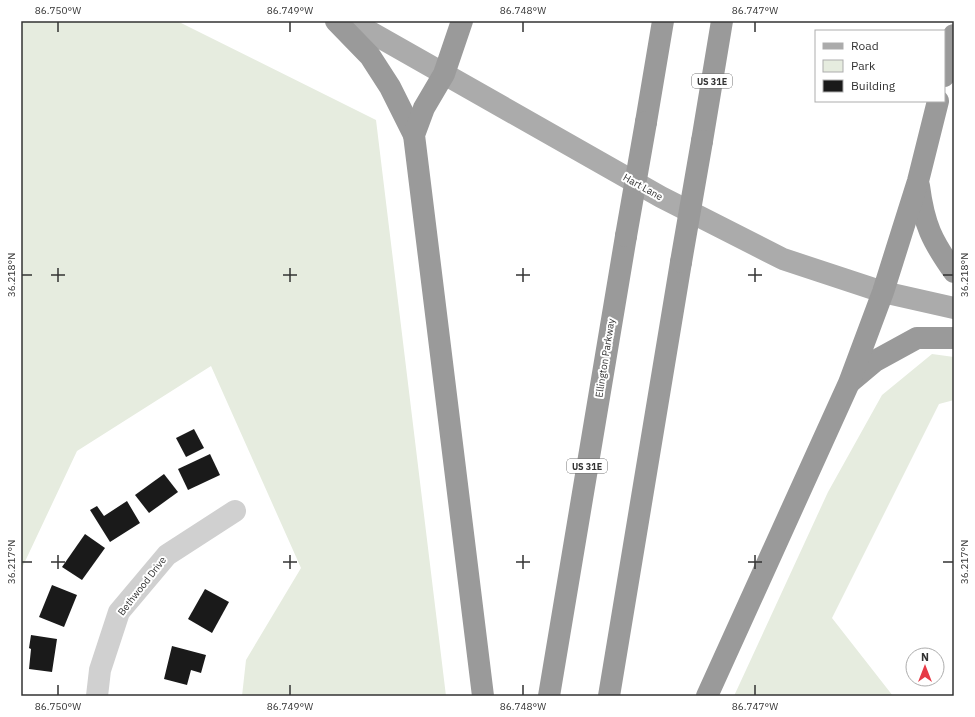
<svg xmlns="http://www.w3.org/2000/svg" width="975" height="717" font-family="'IBM Plex Sans',sans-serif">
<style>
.green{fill:#e6ecdf}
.building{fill:#1a1a1a}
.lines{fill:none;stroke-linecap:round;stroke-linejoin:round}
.minor{stroke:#d0d0d0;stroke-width:22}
.major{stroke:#ababab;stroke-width:22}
.highway{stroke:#9a9a9a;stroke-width:22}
.highway-bridge{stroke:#9a9a9a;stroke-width:22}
.ticks{fill:none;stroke:#333;stroke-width:1.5}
.labels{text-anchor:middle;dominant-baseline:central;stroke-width:4;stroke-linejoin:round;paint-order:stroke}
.shield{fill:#fff;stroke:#707070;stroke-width:1}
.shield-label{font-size:9px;font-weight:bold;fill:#333}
.street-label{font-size:10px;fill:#333;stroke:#fff}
.neatline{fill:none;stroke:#333;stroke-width:1.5}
.ticks-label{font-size:10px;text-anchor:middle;fill:#333}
</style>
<rect width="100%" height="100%" fill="#fff"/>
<!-- green -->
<g class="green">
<path d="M21,21H177L376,120L446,696H242L246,660L301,568L211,366L77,451L21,570Z"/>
<path d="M932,354L954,357V400L939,404L832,618L893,696H734L828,492L882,395Z"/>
</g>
<!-- building -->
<g class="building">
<path d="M194,429L204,448L186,457L176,438Z"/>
<path d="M210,454L220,475L188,490L178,469Z"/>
<path d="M164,474L178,492L149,513L135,495Z"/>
<path d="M127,501L140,523L110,542L90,510L97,506L104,516Z"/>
<path d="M85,534L105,548L82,580L62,567Z"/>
<path d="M52,585L77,595L64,627L39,617Z"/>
<path d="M205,589L229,602L212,633L188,619Z"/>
<path d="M31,635L57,639L52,672L29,669L31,649L29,648Z"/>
<path d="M172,646L206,655L201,673L191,670L187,685L164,679Z"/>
</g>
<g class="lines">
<!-- minor -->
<path class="minor" d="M97,696L100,670L119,612L167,555L235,511"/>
<!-- major -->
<path class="major" d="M351,21L661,197L783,259L883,292L954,308"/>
<!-- highway -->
<g class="highway">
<path d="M336,21L370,56L390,87L414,135"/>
<path d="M462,21L444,74L424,108L414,135L483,696"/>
<path d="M944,76L954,35"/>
<path d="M646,122L663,21"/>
<path d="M702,141L722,21"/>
<path d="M919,186C924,225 932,241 954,272"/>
<path d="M850,382L875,361L917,338H954"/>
<path d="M549,696L626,236"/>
<path d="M609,696L681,262"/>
<path d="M707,696L849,383L883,292L918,181L938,101"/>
</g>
<!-- highway-bridge -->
<g class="highway-bridge">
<path d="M626,236L646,122"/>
<path d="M681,262L702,141"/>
</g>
</g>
<!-- ticks -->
<path class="ticks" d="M58,22V32M290,22V32M523,22V32M755,22V32M58,268V282M290,268V282M523,268V282M755,268V282M22,275H32M51,275H65M283,275H297M516,275H530M748,275H762M943,275H953M58,555V569M290,555V569M523,555V569M755,555V569M22,562H32M51,562H65M283,562H297M516,562H530M748,562H762M943,562H953M58,685V695M290,685V695M523,685V695M755,685V695"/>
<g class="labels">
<!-- shield labels -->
<g class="shield">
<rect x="692" y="74" width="40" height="14" rx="3"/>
<rect x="567" y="459" width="40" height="14" rx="3"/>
</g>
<g class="shield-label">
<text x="712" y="81">US 31E</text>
<text x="587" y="466">US 31E</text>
</g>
<!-- street labels -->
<g class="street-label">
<text transform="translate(643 187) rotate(29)">Hart Lane</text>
<text transform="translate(605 358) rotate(-81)">Ellington Parkway</text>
<text transform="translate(142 586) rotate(-52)">Bethwood Drive</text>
</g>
</g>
<!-- border -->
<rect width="975" height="717" fill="none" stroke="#ffffff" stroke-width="44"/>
<!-- legend -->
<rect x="815" y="30" width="130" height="72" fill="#ffffff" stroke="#adadad"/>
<rect x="823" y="43" width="20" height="6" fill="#ababab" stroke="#adadad"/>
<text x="851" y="50" font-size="12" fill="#333333">Road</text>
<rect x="823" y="60" width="20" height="12" fill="#e6ecdf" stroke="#adadad"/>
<text x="851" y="70" font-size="12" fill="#333333">Park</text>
<rect x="823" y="80" width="20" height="12" fill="#1a1a1a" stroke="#adadad"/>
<text x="851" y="90" font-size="12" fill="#333333">Building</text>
<!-- north arrow -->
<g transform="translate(925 667)"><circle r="19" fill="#ffffff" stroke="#adadad"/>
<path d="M0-3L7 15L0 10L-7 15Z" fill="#e63946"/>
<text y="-6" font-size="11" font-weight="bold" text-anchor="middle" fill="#333333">N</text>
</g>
<rect x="22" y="22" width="931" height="673" class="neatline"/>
<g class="ticks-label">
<text x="58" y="14">86.750°W</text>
<text x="290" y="14">86.749°W</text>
<text x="523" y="14">86.748°W</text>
<text x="755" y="14">86.747°W</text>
<text transform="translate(11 275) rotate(-90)" y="4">36.218°N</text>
<text transform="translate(964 275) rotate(-90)" y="4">36.218°N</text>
<text transform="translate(11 562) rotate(-90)" y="4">36.217°N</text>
<text transform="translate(964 562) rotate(-90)" y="4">36.217°N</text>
<text x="58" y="710">86.750°W</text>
<text x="290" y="710">86.749°W</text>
<text x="523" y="710">86.748°W</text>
<text x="755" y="710">86.747°W</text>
</g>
</svg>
